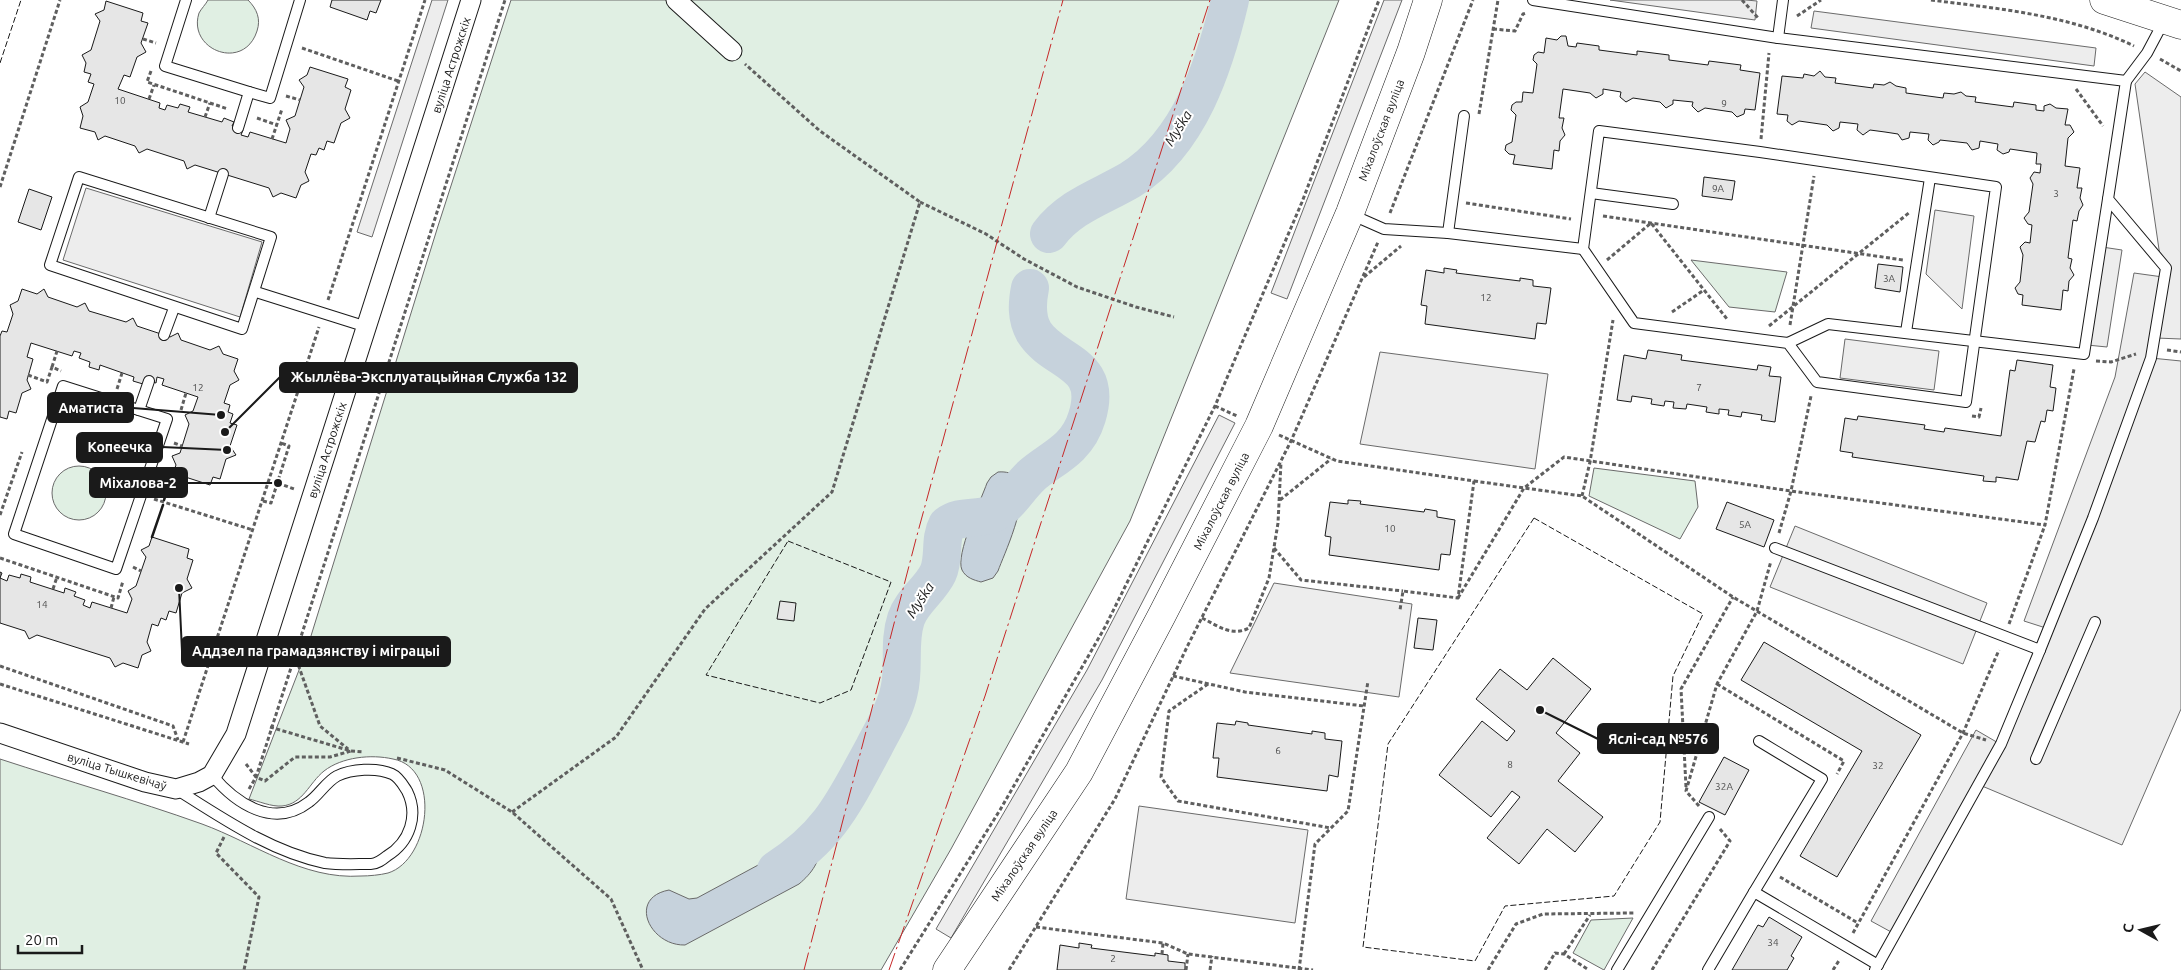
<svg xmlns="http://www.w3.org/2000/svg" width="2181" height="970" font-family="Ubuntu,sans-serif">
<style>
.green{fill:#e0efe3;stroke:#6a6a6a}
.parking{fill:#ededed;stroke:#6a6a6a}
.water{fill:#c6d2dc;stroke:#6a6a6a}
.lines{fill:none;stroke-linecap:round;stroke-linejoin:round}
.river{stroke:#c6d2dc;stroke-width:38}
.building{fill:#e6e6e6;stroke:#1a1a1a}
.lane-casing{stroke:#1a1a1a;stroke-width:12}
.street-casing{stroke:#1a1a1a;stroke-width:21}
.secondary-casing{stroke:#1a1a1a;stroke-width:29}
.path{stroke:#5f5f5f;stroke-width:3;stroke-dasharray:4 2.5;stroke-linecap:butt}
.lane{stroke:#fff;stroke-width:10}
.street{stroke:#fff;stroke-width:19}
.secondary{stroke:#fff;stroke-width:28}
.fence{stroke:#1a1a1a;stroke-width:1;stroke-dasharray:6 2.5;stroke-linecap:butt}
.wall{stroke:#1a1a1a;stroke-width:2.5}
.power{stroke:#c62828;stroke-width:1;stroke-dasharray:18 4 2.5 4;stroke-linecap:butt}
.labels{text-anchor:middle;dominant-baseline:central;stroke-width:4;stroke-linejoin:round;paint-order:stroke}
.number-label{font-size:10px;fill:#4d4d4d}
.street-label{font-size:12px;fill:#1a1a1a;stroke:#fff}
.water-label{font-size:14px;font-style:italic;fill:#1a1a1a;stroke:#fff}
.leader{fill:none;stroke:#1a1a1a;stroke-width:2}
.callout-dot{fill:#1a1a1a;stroke:#fff;stroke-width:2}
.callout{fill:#1a1a1a;stroke:#1a1a1a;stroke-width:2}
.callout-label{font-size:14px;text-anchor:middle;font-weight:bold;fill:#fff}
</style>
<rect width="100%" height="100%" fill="#fff"/>
<!-- green -->
<g class="green">
<path d="M208,0H248C257,9 261,19 257,31C244,72 187,50 199,13C201,9 206,4 208,0Z"/>
<path d="M511,0H1339L1130,521L951,849L881,970H0V759C67,781 135,800 202,824C254,843 303,880 361,876C369,876 380,875 388,873C430,860 442,768 393,759C371,754 342,757 324,771C309,783 303,804 282,806C272,807 258,801 249,799L306,652L438,226Z"/>
<path d="M1691,260L1787,272L1775,312L1729,307Z"/>
<circle cx="79" cy="493" r="27"/>
<path d="M1594,468L1695,481L1698,507L1680,539L1589,496Z"/>
<path d="M1633,918L1604,970L1573,953L1591,920Z"/>
</g>
<!-- parking -->
<g class="parking">
<path d="M432,0H448L372,237L357,232Z"/>
<path d="M1384,0H1402L1287,299L1271,293Z"/>
<path d="M1610,0H1746L1757,1L1755,20Z"/>
<path d="M1814,11L2096,48L2094,66L1811,28Z"/>
<path d="M2145,72L2181,97V339L2156,338L2151,358L2181,361V709L2122,845L1982,786L1893,933L1871,921L1976,730L2000,744L2049,629L2024,621L2115,377L2134,273L2163,277L2135,84Z"/>
<path d="M86,188L262,242L240,317L63,260Z"/>
<path d="M1935,210L1974,216L1962,309L1926,274Z"/>
<path d="M2102,247L2122,250L2107,347L2087,345Z"/>
<path d="M1845,339L1939,351L1934,390L1840,378Z"/>
<path d="M1380,352L1548,374L1535,469L1360,444Z"/>
<path d="M1219,415L1235,423L1102,680L951,938L936,929L1087,670Z"/>
<path d="M1795,526L1987,603L1963,664L1770,587Z"/>
<path d="M1274,583L1412,604L1399,697L1230,673Z"/>
<path d="M1139,806L1308,830L1295,923L1126,899Z"/>
</g>
<!-- water -->
<g class="water">
<path d="M998,472C1046,468 1005,551 998,571L993,578L981,582C974,580 966,578 962,570C955,555 981,500 987,483L991,477Z"/>
<path d="M812,836L820,843C821,861 812,873 799,884L685,945C650,946 627,898 669,890L689,899L697,898Z"/>
</g>
<g class="lines">
<!-- river -->
<g class="river">
<path d="M1049,234C1070,206 1101,197 1130,180C1190,143 1215,64 1230,0"/>
<path d="M776,870C831,834 844,802 874,747C883,729 895,711 899,691C905,668 898,643 906,619C912,601 930,590 938,573C945,557 939,540 947,525C961,514 978,521 994,513C1009,506 1018,488 1031,476C1043,465 1058,458 1070,446C1078,438 1084,427 1087,417C1104,361 1054,364 1034,332C1026,318 1027,303 1030,288"/>
</g>
</g>
<!-- building -->
<g class="building">
<path d="M332,0H381L376,13L370,11L367,20L330,7Z"/>
<path d="M106,1L143,13L141,21L148,23L141,43L146,52L137,57L130,77L124,75L118,89L160,103L159,108L165,110L167,105L178,108L180,104L190,107L188,112L222,122L224,118L234,122L232,126L243,130L241,135L248,137L250,132L286,143L290,129L286,120L295,116L304,87L299,80L307,75L310,67L348,79L345,87L351,90L345,109L350,118L341,123L334,143L327,141L324,150L319,148L316,155L311,154L305,172L309,181L301,185L296,198L281,193L273,197L269,188L195,165L187,169L184,161L147,149L139,153L135,146L105,136L98,140L95,132L80,128L83,116L80,107L88,102L94,84L88,82L91,74L84,72L86,63L82,55L91,50L100,21L95,14L104,10Z"/>
<path d="M1561,36H1566L1568,46L1576,47L1577,43L1599,46V50L1637,55V51L1669,55V60L1708,65L1709,61L1741,65L1740,70L1760,73L1755,110L1745,109L1744,114L1737,117L1732,112L1705,108L1698,112L1692,106L1693,102L1673,100V104L1666,108L1660,102L1633,98L1626,102L1620,97L1621,92L1603,89V94L1596,98L1590,93L1563,89L1559,118H1564L1562,128L1565,135L1560,141L1559,151L1554,150L1552,169L1513,164L1515,155L1509,154L1505,150L1506,145L1512,142L1516,115L1511,110L1512,105L1516,102H1522L1523,92L1533,93L1537,64L1533,60L1534,55L1538,52L1544,53L1546,38L1557,40Z"/>
<path d="M1820,71L1825,77L1836,78L1835,83L1873,88L1874,84L1884,85L1890,82L1896,86L1906,88V93L1943,98L1944,93L1954,94L1961,92L1966,96L1976,97L1975,102L2013,107L2014,102L2036,105V110L2044,111V106L2050,104L2056,108L2068,109L2065,125H2070L2074,132L2068,138L2065,166L2080,168L2077,188H2082L2080,198L2083,205L2079,211L2077,221L2073,220L2068,258L2072,259L2070,268L2074,275L2069,281L2068,291L2063,290L2061,310L2022,305L2023,295L2018,294L2015,288L2020,282L2023,255L2020,247L2025,242L2030,243L2032,225L2028,224L2024,218L2029,212L2033,184L2030,178L2034,172L2040,173L2041,164H2036L2037,153L2010,149L2009,152L2003,154L1997,150L1998,144L1980,141L1979,148L1972,150L1967,143L1940,140L1939,142L1933,145L1928,140L1929,134L1910,132L1909,138L1902,140L1898,134L1885,132L1870,130L1863,135L1857,130L1858,124L1840,122L1839,128L1833,131L1827,125L1799,121L1792,125L1787,121L1788,115L1777,114L1782,76L1803,78L1804,74L1814,76Z"/>
<path d="M1704,177L1735,181L1732,200L1702,196Z"/>
<path d="M29,189L52,197L41,230L18,222Z"/>
<path d="M1878,264L1903,267L1900,292L1875,288Z"/>
<path d="M1444,268L1457,270L1456,273L1520,281V278L1533,280V286L1551,288L1546,324L1537,323L1535,339L1425,324L1427,306L1421,305L1426,270L1444,273Z"/>
<path d="M22,289L37,294L44,289L48,297L77,307L85,303L89,311L126,322L133,318L137,326L170,337L178,333L181,340L210,350L219,346L223,354L238,359L234,371L239,380L230,385L224,403L230,405L228,412L233,414L230,423L237,425L230,446L236,455L226,459L220,479L213,477L210,485L173,473L176,465L172,456L180,453L189,424L185,415L193,411L198,397L162,385L164,379L157,377L156,383L145,380L143,384L133,381L134,377L100,365L99,370L89,367L90,362L79,358L81,353L74,351L72,356L31,343L27,357L33,359L27,380L31,389L22,393L16,413L9,411L7,419L0,417V336L2,331L7,332L13,314L10,305L18,301Z"/>
<path d="M1648,350L1682,355L1681,360L1757,370L1758,365L1771,367L1769,376L1781,377L1775,422L1761,420L1762,415L1742,412L1741,417L1728,415L1729,410L1719,409V414L1706,412L1707,407L1687,404L1686,409L1673,408L1674,402L1665,401L1664,406L1651,404L1652,399L1632,396L1631,402L1617,400L1624,355L1646,359Z"/>
<path d="M2017,360L2053,365L2050,387L2056,388L2053,411L2047,410L2045,422L2041,421L2035,442L2027,441L2018,480L1996,477V482L1983,481L1984,476L1852,457L1853,453L1840,451L1845,418L1857,420L1858,416L1925,425L1924,429L1944,432L1945,428L2001,436L2010,370L2015,371Z"/>
<path d="M1348,500L1361,501L1360,504L1424,512L1425,509L1437,511V517L1455,520L1450,555L1441,554L1439,570L1329,555L1331,537L1325,536L1330,502L1348,504Z"/>
<path d="M1727,502L1774,520L1764,547L1716,529Z"/>
<path d="M152,537L189,549L187,558L193,560L187,579L192,588L182,593L176,613L169,611L166,620L161,618L158,626L152,624L147,642L151,651L142,655L138,668L123,663L115,667L110,658L37,635L29,639L25,631L0,623V572L2,573L0,578L7,581L9,575L20,578L21,574L31,577L30,582L64,593L65,588L76,592L74,596L85,600L83,605L90,608L92,602L127,613L132,599L128,591L136,586L146,557L141,550L149,546Z"/>
<path d="M780,601L796,603L794,621L777,619Z"/>
<path d="M1418,618L1437,620L1433,650L1414,648Z"/>
<path d="M1764,642L1921,735L1837,877L1800,856L1862,751L1741,680Z"/>
<path d="M1553,658L1591,689L1556,733L1580,753L1558,781L1603,817L1575,852L1547,829L1519,864L1487,838L1520,797L1512,791L1491,817L1439,775L1482,721L1507,741L1515,731L1476,699L1500,669L1527,690Z"/>
<path d="M1236,721L1248,723V725L1312,734V731L1325,733V739L1342,741L1338,777L1329,775L1327,791L1217,777L1219,758H1213L1217,723L1235,725Z"/>
<path d="M1724,757L1749,770L1725,815L1699,802Z"/>
<path d="M1769,917L1802,937L1791,956L1794,958L1787,970H1732L1758,925L1763,927Z"/>
<path d="M1079,943L1092,945L1091,948L1155,956V953L1168,955V961L1185,963V970H1057L1060,945L1079,948Z"/>
</g>
<g class="lines">
<!-- lane casing -->
<g class="lane-casing">
<g id="lane">
<path d="M186,0L165,66L249,92L238,128"/>
<path d="M1533,0L1778,38L2126,81L2108,199L2166,268L2151,358L2093,518L2040,650L1775,548"/>
<path d="M1778,38L1783,0"/>
<path d="M2126,81L2147,53L2164,21"/>
<path d="M249,92L270,98L300,0"/>
<path d="M1599,131L1760,152L1996,187L1966,402L1817,382L1788,343L1634,323L1583,249Z"/>
<path d="M79,177L271,237L242,329L50,265Z"/>
<path d="M1591,193L1673,204"/>
<path d="M1350,214L1384,229L1448,233L1583,249"/>
<path d="M209,218L223,174"/>
<path d="M1448,233L1464,116"/>
<path d="M256,292L367,327"/>
<path d="M1906,332L1930,178"/>
<path d="M164,335L174,308"/>
<path d="M1788,343L1828,324L2084,354L2108,199"/>
<path d="M63,386L167,419L116,569L14,534Z"/>
<path d="M139,410L149,381"/>
<path d="M2036,759L2095,622"/>
<path d="M176,789C222,818 271,852 325,863C340,865 356,864 371,864C377,864 382,860 387,856C410,842 419,815 407,791C403,785 399,777 392,774C377,767 351,769 337,776C326,782 319,795 309,802C274,829 236,804 212,775"/>
<path d="M1754,892L1822,779L1759,741"/>
<path d="M1617,970L1709,817"/>
<path d="M1708,970L1754,892L1878,965"/>
<path d="M1875,970L2001,744L2040,650"/>
</g>
</g>
<!-- street casing -->
<g class="street-casing">
<g id="street">
<path d="M676,0L732,51"/>
<path d="M0,733L145,782L176,789L199,782L212,775L236,734L471,0"/>
</g>
</g>
<!-- secondary casing -->
<g class="secondary-casing">
<g id="secondary">
<path d="M2104,0L2181,25"/>
<path d="M947,970L1079,772L1162,615L1259,426L1350,213L1411,52L1428,0"/>
</g>
</g>
<!-- path -->
<g class="path">
<path d="M1742,0L1759,19"/>
<path d="M1931,0C2001,9 2070,15 2134,46"/>
<path d="M1797,16L1821,0"/>
<path d="M1493,29L1515,31L1523,14L1526,13"/>
<path d="M143,39L156,43"/>
<path d="M302,48L398,81"/>
<path d="M2160,59L2181,71"/>
<path d="M151,71L147,82L228,109"/>
<path d="M2076,89L2103,126"/>
<path d="M286,96L300,100"/>
<path d="M149,99L154,85"/>
<path d="M1479,114L1498,0"/>
<path d="M205,117L210,103"/>
<path d="M257,118L277,125"/>
<path d="M272,139L282,109"/>
<path d="M1761,139L1769,53"/>
<path d="M0,187L60,0"/>
<path d="M920,202L986,234L1024,259L1077,287L1136,307L1174,317"/>
<path d="M1466,203L1571,219"/>
<path d="M1390,213L1473,0"/>
<path d="M1603,216L1903,260"/>
<path d="M1607,260L1651,223L1727,319"/>
<path d="M1364,277L1401,246"/>
<path d="M328,300L425,0"/>
<path d="M1672,312L1704,290"/>
<path d="M1790,325L1814,176"/>
<path d="M1769,326L1910,212"/>
<path d="M2167,350L2181,352"/>
<path d="M2096,361L2111,362L2136,354"/>
<path d="M52,367L57,351"/>
<path d="M28,375L47,382L52,367L61,371"/>
<path d="M117,389L122,373"/>
<path d="M1215,406L1237,416"/>
<path d="M181,410L186,393"/>
<path d="M1972,416L1979,417L1981,408"/>
<path d="M1279,435L1337,461L1474,481L1458,598L1403,591L1400,610"/>
<path d="M174,443L182,446"/>
<path d="M1474,481L1582,496L1733,597L1963,733L1986,740"/>
<path d="M278,483L294,489"/>
<path d="M1582,496L1590,462L1613,320"/>
<path d="M154,499L253,530"/>
<path d="M1280,500L1331,459"/>
<path d="M263,501L271,503L289,446L281,443"/>
<path d="M0,515L22,452"/>
<path d="M1779,533L1791,491L1811,396"/>
<path d="M1274,548L1301,580L1403,591"/>
<path d="M0,558L118,598L123,581"/>
<path d="M133,567L141,571"/>
<path d="M53,589L57,577"/>
<path d="M1458,598L1524,488L1564,457L1791,491L2045,525L2074,369"/>
<path d="M111,608L114,597"/>
<path d="M1202,618C1218,626 1232,637 1249,628L1269,578L1278,523L1281,462"/>
<path d="M2009,624L2045,525"/>
<path d="M294,653L320,726L348,749"/>
<path d="M0,666L173,726L178,740"/>
<path d="M1173,676L1245,692L1364,706"/>
<path d="M0,684L189,744"/>
<path d="M1208,684L1169,711L1161,777L1178,801L1331,828"/>
<path d="M1717,684L1844,761L1837,774"/>
<path d="M270,727L351,751L364,752"/>
<path d="M183,742L319,327"/>
<path d="M397,758L445,770L512,812L611,899L643,970"/>
<path d="M246,764L256,777L265,781L295,757H330L351,751"/>
<path d="M1686,787L1681,689L1733,597"/>
<path d="M249,789L256,777L505,0"/>
<path d="M1699,806L1686,791L1717,684L1757,611L1771,561"/>
<path d="M512,812L616,737L705,609L832,492L920,202L820,131L745,64"/>
<path d="M224,837L216,853L259,897L244,970"/>
<path d="M1780,877L1858,923"/>
<path d="M1036,927L1163,943L1188,954L1313,970"/>
<path d="M1853,933L1963,733L1999,650"/>
<path d="M1162,954L1163,943"/>
<path d="M1564,954L1590,915"/>
<path d="M900,970L1000,810L1105,627L1215,406L1302,202L1379,0"/>
<path d="M1009,970L1115,799L1187,647L1291,441L1378,242"/>
<path d="M1186,970L1188,954"/>
<path d="M1210,970L1212,956"/>
<path d="M1299,970L1315,844L1348,811L1368,681"/>
<path d="M1488,970L1516,924L1543,914L1634,913"/>
<path d="M1545,970L1555,953L1564,954L1589,970"/>
<path d="M1652,970L1730,841L1720,829"/>
<path d="M1833,970L1840,959"/>
</g>
<!-- lane -->
<use href="#lane" class="lane"/>
<!-- street -->
<use href="#street" class="street"/>
<!-- secondary -->
<use href="#secondary" class="secondary"/>
<!-- fence -->
<g class="fence">
<path d="M0,63L21,0"/>
<path d="M1534,518L1703,614L1673,676L1660,822L1614,896L1505,906L1475,961L1363,947L1388,744Z"/>
<path d="M788,541L891,582L851,690L820,703L706,675Z"/>
</g>
<!-- wall -->
<g class="wall">
<path d="M164,500L173,473"/>
<path d="M152,537L163,505"/>
</g>
<!-- power -->
<g class="power">
<path d="M804,970L916,539L1063,0"/>
<path d="M889,970L985,696L1210,0"/>
</g>
</g>
<g class="labels">
<!-- number labels -->
<g class="number-label">
<text x="120" y="100">10</text>
<text x="1724" y="103">9</text>
<text x="1718" y="188">9А</text>
<text x="2056" y="193">3</text>
<text x="1889" y="278">3А</text>
<text x="1486" y="297">12</text>
<text x="198" y="387">12</text>
<text x="1699" y="387">7</text>
<text x="1745" y="524">5А</text>
<text x="1390" y="528">10</text>
<text x="42" y="604">14</text>
<text x="1278" y="750">6</text>
<text x="1510" y="764">8</text>
<text x="1878" y="765">32</text>
<text x="1724" y="786">32А</text>
<text x="1773" y="942">34</text>
<text x="1113" y="958">2</text>
</g>
<!-- street labels -->
<g class="street-label">
<text transform="translate(451 65) rotate(-72)">вуліца Астрожскіх</text>
<text transform="translate(1381 130) rotate(-69)">Міхалоўская вуліца</text>
<text transform="translate(327 450) rotate(-72)">вуліца Астрожскіх</text>
<text transform="translate(1221 501) rotate(-63)">Міхалоўская вуліца</text>
<text transform="translate(117 771) rotate(17)">вуліца Тышкевічаў</text>
<text transform="translate(1024 855) rotate(-56)">Міхалоўская вуліца</text>
</g>
<!-- water labels -->
<g class="water-label">
<text transform="translate(1178 128) rotate(-58)">Муška</text>
<text transform="translate(920 600) rotate(-57)">Муška</text>
</g>
</g>
<!-- callouts -->
<path class="leader" d="M225 432L280 377M221 415L133 408M227 450L162 447M278 483L187 483M179 588L182 651M1540 710L1598 739"/>
<g class="callout-dot">
<circle cx="225" cy="432" r="5"/>
<circle cx="221" cy="415" r="5"/>
<circle cx="227" cy="450" r="5"/>
<circle cx="278" cy="483" r="5"/>
<circle cx="179" cy="588" r="5"/>
<circle cx="1540" cy="710" r="5"/>
</g>
<g class="callout">
<rect x="280" y="363" width="297" height="29" rx="5"/>
<rect x="48" y="393" width="85" height="29" rx="5"/>
<rect x="77" y="433" width="85" height="29" rx="5"/>
<rect x="90" y="468" width="97" height="29" rx="5"/>
<rect x="182" y="637" width="268" height="29" rx="5"/>
<rect x="1598" y="724" width="120" height="29" rx="5"/>
</g>
<g class="callout-label">
<text x="429" y="382">Жыллёва-Эксплуатацыйная Служба 132</text>
<text x="91" y="413">Аматиста</text>
<text x="120" y="452">Копеечка</text>
<text x="138" y="488">Міхалова-2</text>
<text x="316" y="656">Аддзел па грамадзянству і міграцыі</text>
<text x="1658" y="744">Яслі-сад №576</text>
</g>
<!-- north arrow -->
<g transform="translate(2141 930) rotate(278)" stroke="#ffffff" stroke-width="4" paint-order="stroke">
<path d="M0-4L9 19L0 12L-9 19Z" fill="#1a1a1a"/>
<text y="-8" font-size="14" font-weight="bold" text-anchor="middle" fill="#1a1a1a">С</text>
</g>
<!-- scale -->
<path d="M18 945v8h64v-8" fill="none" stroke="#1a1a1a" stroke-width="2.5"/>
<text x="25" y="945" font-size="15" fill="#1a1a1a" stroke="#ffffff" stroke-width="4" paint-order="stroke">20 m</text>
</svg>
